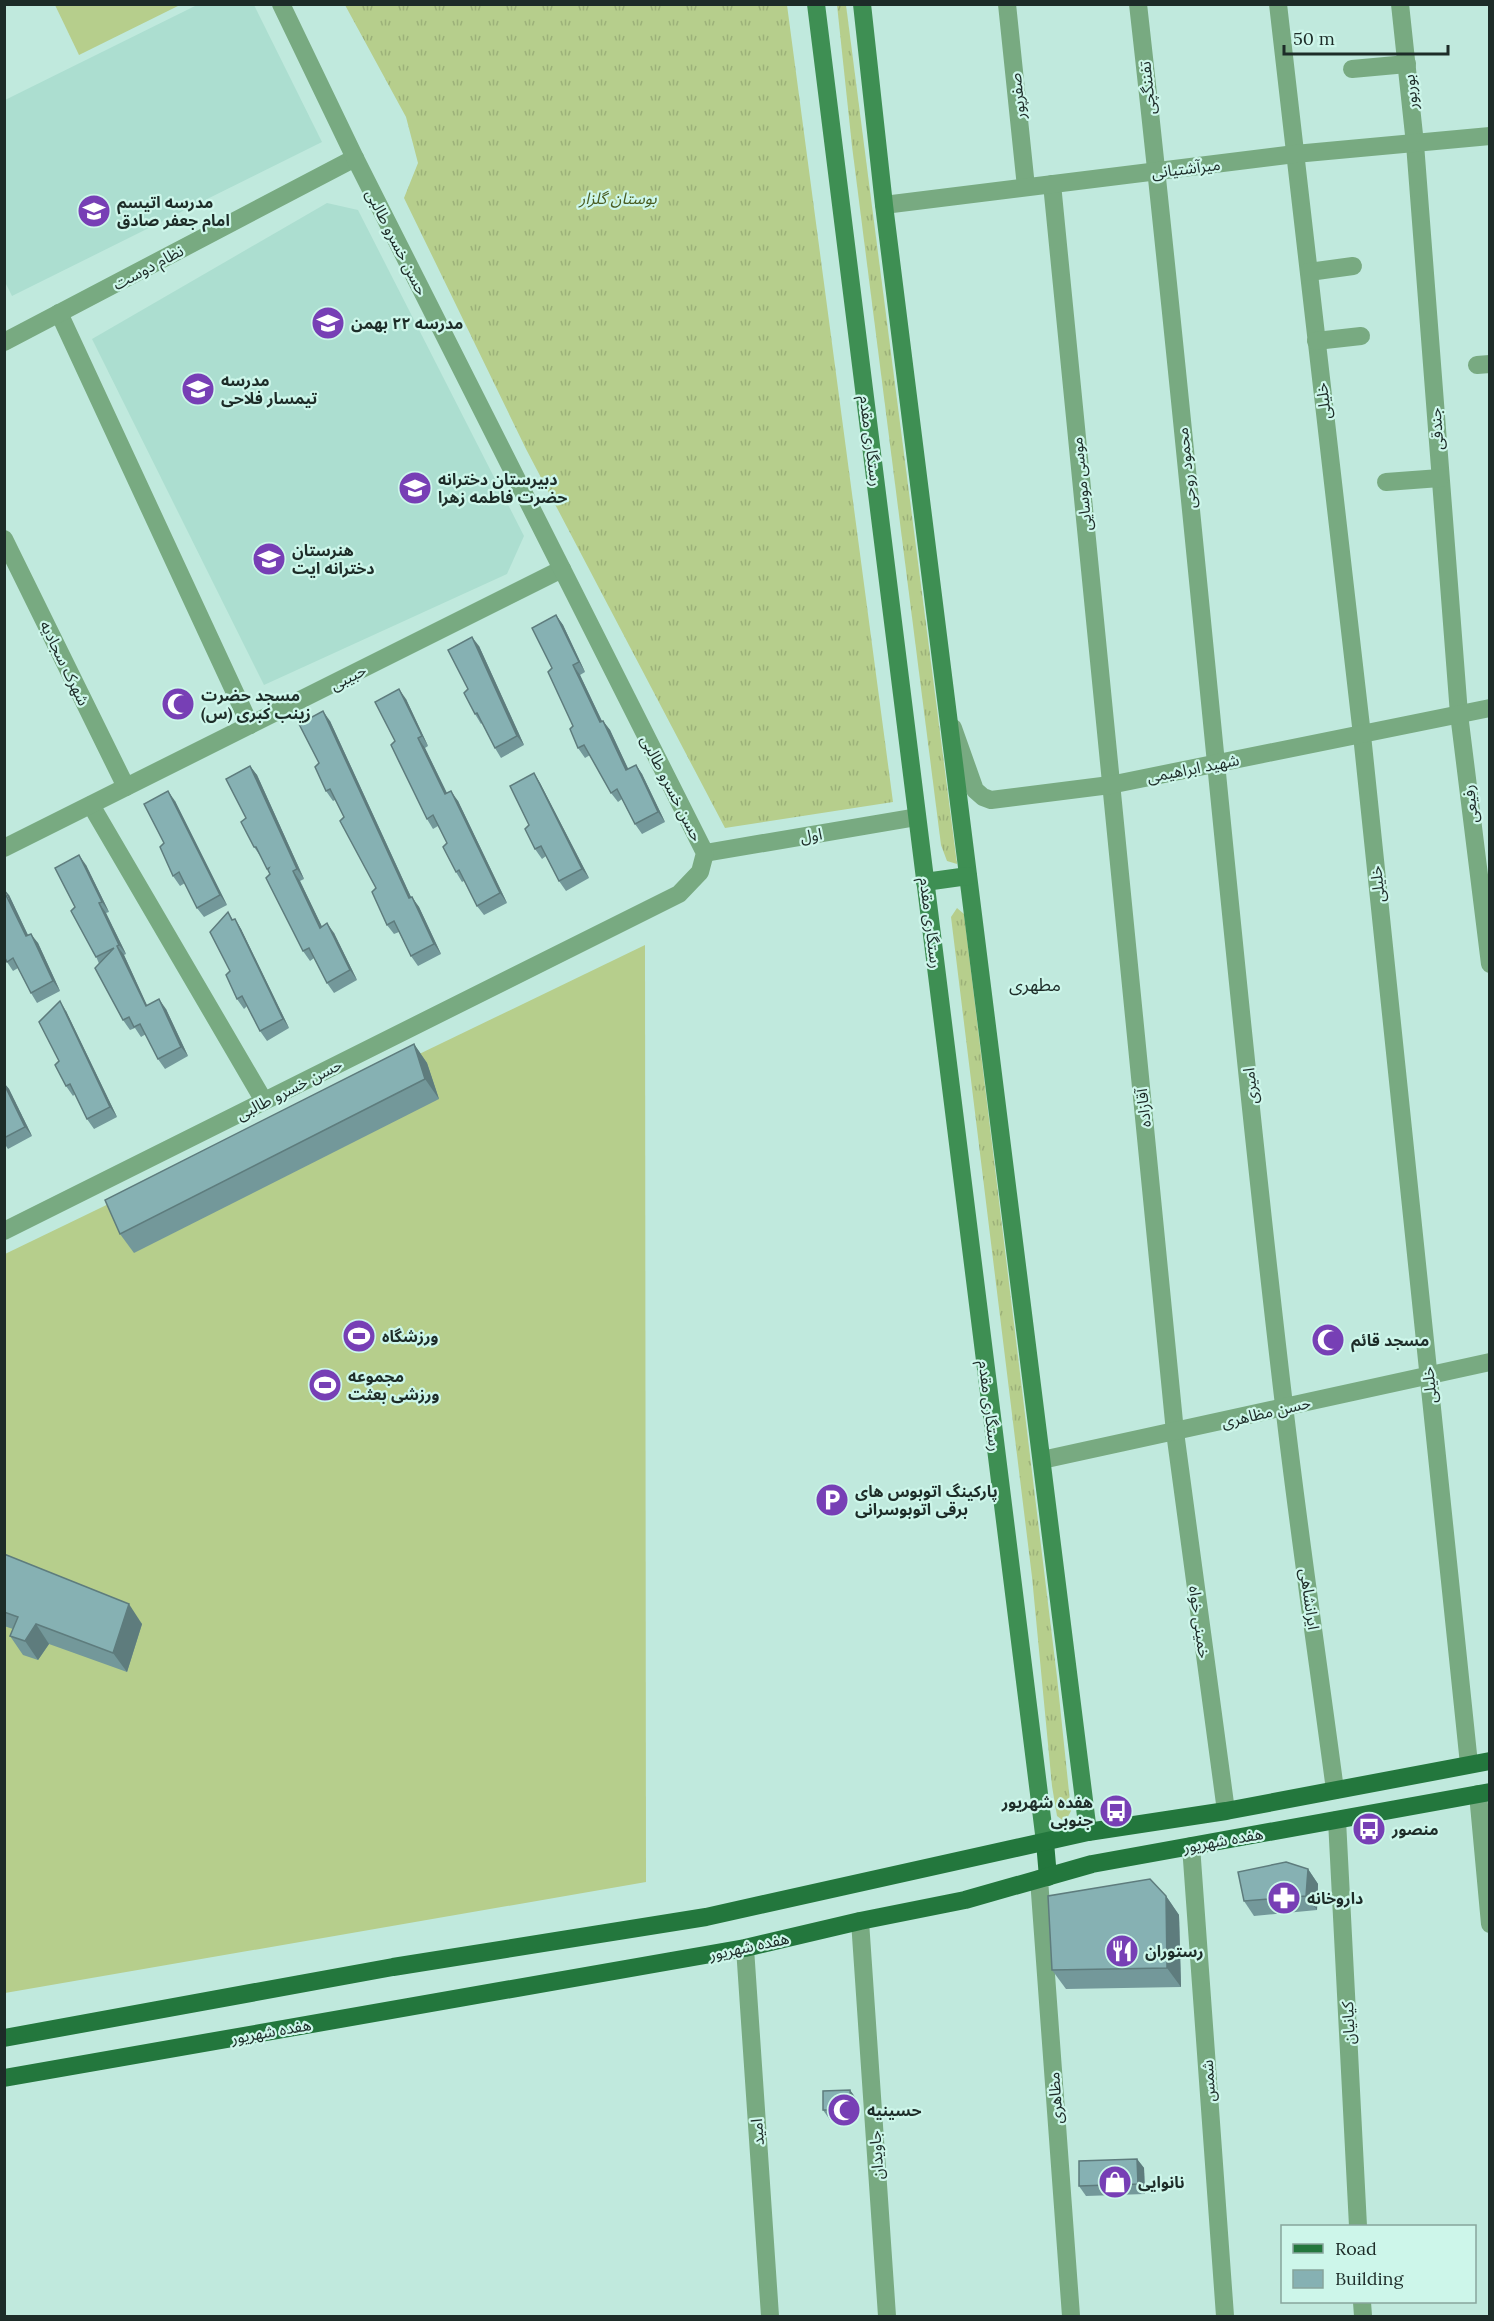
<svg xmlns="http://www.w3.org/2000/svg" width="1494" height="2321" font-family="Lora,'Noto Sans Arabic',serif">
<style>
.built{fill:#acded0}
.grass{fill:url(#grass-tufts)}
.garden{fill:#b6ce8c}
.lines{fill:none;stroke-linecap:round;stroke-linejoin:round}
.street{stroke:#78aa81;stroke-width:18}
.secondary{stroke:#3e8f53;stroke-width:18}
.primary{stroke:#23773d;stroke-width:18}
.wall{fill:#73989a}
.shaded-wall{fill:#5e7c7d}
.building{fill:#86b1b3;stroke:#5e7c7d;stroke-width:1.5}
.labels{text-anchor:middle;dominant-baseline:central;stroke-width:4.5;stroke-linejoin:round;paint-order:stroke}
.street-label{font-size:16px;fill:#1d2c28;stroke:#cdf6ea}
.park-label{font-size:16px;font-style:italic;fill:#495c20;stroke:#cdf6ea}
.poi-label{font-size:16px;font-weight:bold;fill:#1d2c28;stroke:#cdf6ea;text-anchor:start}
.neighbourhood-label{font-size:18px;fill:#1d2c28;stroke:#cdf6ea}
</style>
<defs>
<pattern id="grass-tufts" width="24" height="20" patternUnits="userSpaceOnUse" patternTransform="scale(1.5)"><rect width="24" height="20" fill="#b6ce8c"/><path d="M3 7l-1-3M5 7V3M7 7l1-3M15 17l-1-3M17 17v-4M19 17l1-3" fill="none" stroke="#9cb179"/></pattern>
</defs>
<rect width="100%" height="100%" fill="#c0e9dd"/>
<!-- built -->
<g class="built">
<path d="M197,5H254L322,142L12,296L4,280L5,100Z"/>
<path d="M327,203L358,210L524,536L507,574L264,685L92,339Z"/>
</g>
<!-- grass -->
<g class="grass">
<path d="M345,5H787L893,802L725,828L526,449L404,198L418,163L406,117Z"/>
<path d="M837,5H846L957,864L947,861L941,845L852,146Z"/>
<path d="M957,908L964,914L1057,1677L1071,1811L1065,1822L1057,1816L1052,1786L1032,1577L951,917Z"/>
</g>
<!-- garden -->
<g class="garden">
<path d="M55,5V4L180,5L79,55Z"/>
<path d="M645,945L646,1882L5,1993V1254Z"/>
</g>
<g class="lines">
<!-- street -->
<g class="street">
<path d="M1007,4L1026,187"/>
<path d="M1138,4C1191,471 1229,939 1284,1405C1299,1534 1318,1662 1335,1790"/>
<path d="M1278,4L1362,735L1469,1764"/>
<path d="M1400,4L1415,144L1459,714L1490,964"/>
<path d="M1352,69L1407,64"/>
<path d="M1052,184L1175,1432L1226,1811"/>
<path d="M884,205L1295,154L1490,136"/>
<path d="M1309,272L1353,266"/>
<path d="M59,313L250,725"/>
<path d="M1316,341L1361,336"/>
<path d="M4,342L355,158"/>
<path d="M1477,365L1490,364"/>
<path d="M1386,482L1440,478"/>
<path d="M4,539L126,787"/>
<path d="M953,728L975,790L983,797L991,800L1110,785L1490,708"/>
<path d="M91,805L264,1101"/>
<path d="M4,848L562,569"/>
<path d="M705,853L917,817"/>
<path d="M4,1231L679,894L700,872L705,853L355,158L281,4"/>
<path d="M1042,1460L1490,1362"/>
<path d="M1478,1794L1490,1924"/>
<path d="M1337,1820L1358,2226"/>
<path d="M1191,1846L1225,2316"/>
<path d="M1039,1879L1071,2316"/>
<path d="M860,1921L887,2316"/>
<path d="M745,1948L770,2316"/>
<path d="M1362,2302L1363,2316"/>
</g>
<!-- secondary -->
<g class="secondary">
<path d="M816,4L1045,1842"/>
<path d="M862,4L884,205L1088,1832"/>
<path d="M925,882L968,876"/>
</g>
<!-- primary -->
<g class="primary">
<path d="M1045,1842L1048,1877"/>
<path d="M4,2038L393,1967L706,1917L1088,1832L1226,1811L1490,1761"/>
<path d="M4,2078L745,1948L860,1921L965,1900L1092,1864L1490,1792"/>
</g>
</g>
<!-- wall -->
<g class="wall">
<path d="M556,615L563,625L585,672L580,675L602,721H603L610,730L628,769L636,765L642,774L665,822L642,834L635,824L622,799L618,802L611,793L590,755L585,758L578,748L573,726L552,668Z"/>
<path d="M479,646L524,745L501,758L495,748L482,723L481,724L475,714L468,689Z"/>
<path d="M406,699L428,746L425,748L447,793L458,801L507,903L484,915L477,906L464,881L462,882L456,872L447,843L438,826L433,829L427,819L395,741Z"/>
<path d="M330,721L411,897L419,907L441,954L418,966L411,956L399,932L394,934L387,925L376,888L344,817L335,800L333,801L326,791L319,763Z"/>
<path d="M250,766L257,775L304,879L300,881L322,927L334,933L357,980L334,993L327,983L314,958L310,961L303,951L270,874L261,857L254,847L246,818Z"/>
<path d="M534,773L540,783L589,878L566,891L559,881L546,856L542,859L535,849L529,825Z"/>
<path d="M175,801L227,905L204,917L197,908L185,883L180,886L173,876L164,843Z"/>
<path d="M86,865L109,912L106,913L126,954L124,955L147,1006L166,1009L188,1056L165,1069L158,1059L146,1034L141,1037L135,1028L130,1030L123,1020L75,907Z"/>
<path d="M9,895L28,935L38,943L60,991L37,1003L31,993L18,968L13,971L7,962Z"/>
<path d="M228,912L233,920L235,919L241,929L289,1028L267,1041L260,1031L247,1006L244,1009L237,999L230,971Z"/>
<path d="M66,1011L117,1117L94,1129L87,1119L75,1094L73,1096L66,1086L59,1061Z"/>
<path d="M414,1044L427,1063L439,1099L134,1253L120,1234Z"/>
<path d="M4,1083L9,1089L32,1136L8,1149L4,1143Z"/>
<path d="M4,1554L142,1624L127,1672L49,1644L38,1660L23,1655L10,1636L13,1629L4,1626Z"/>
<path d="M1308,1869L1318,1884L1317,1910L1254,1916L1244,1901Z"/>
<path d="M1166,1896L1179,1915L1181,1987L1066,1989L1052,1970Z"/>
<path d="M850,2090L857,2100L858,2119L830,2120L823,2110Z"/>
<path d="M1137,2159L1144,2168L1145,2194L1086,2196L1079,2186Z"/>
</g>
<!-- shaded-wall -->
<g class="shaded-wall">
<path d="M556,615L563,625L585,672L579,662Z"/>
<path d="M472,637L479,646L524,745L517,736Z"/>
<path d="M573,665L580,675L607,732L600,722Z"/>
<path d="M399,689L406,699L428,746L422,736Z"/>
<path d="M323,711L330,721L416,908L409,898Z"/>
<path d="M603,721L610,730L633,779L626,770Z"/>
<path d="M418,738L425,748L452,804L445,794Z"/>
<path d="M636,765L642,774L665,822L658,812Z"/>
<path d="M250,766L257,775L304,879L297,869Z"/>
<path d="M534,773L540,783L589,878L582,869Z"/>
<path d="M168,791L175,801L227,905L220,895Z"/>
<path d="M451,791L458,801L507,903L500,893Z"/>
<path d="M79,855L86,865L109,912L102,902Z"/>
<path d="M293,871L300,881L327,937L320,928Z"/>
<path d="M4,889L9,895L33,946L26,936Z"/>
<path d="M412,897L419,907L441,954L434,944Z"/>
<path d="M99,903L106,913L126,954L119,945Z"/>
<path d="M235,919L241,929L289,1028L283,1019Z"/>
<path d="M327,923L334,933L357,980L350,970Z"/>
<path d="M31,934L38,943L60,991L53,981Z"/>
<path d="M117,946L124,955L152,1016L146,1006Z"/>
<path d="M159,999L166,1009L188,1056L181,1047Z"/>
<path d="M60,1001L66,1011L117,1117L110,1107Z"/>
<path d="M414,1044L427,1063L439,1099L425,1079Z"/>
<path d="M4,1083L9,1089L32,1136L25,1127Z"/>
<path d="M129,1604L142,1624L127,1672L113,1653Z"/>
<path d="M36,1624L49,1644L38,1660L25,1641Z"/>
<path d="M1308,1869L1318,1884L1317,1910L1306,1896Z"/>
<path d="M1166,1896L1179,1915L1181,1987L1167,1968Z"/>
<path d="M850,2090L857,2100L858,2119L851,2110Z"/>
<path d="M1137,2159L1144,2168L1145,2194L1138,2184Z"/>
</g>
<!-- building -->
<g class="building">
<path d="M556,615L579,662L573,665L600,722L603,721L626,770L636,765L658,812L635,824L617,789L611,793L584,745L578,748L570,729L573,726L548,672L552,668L532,628Z"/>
<path d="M472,637L517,736L495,748L477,713L475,714L464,693L468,689L448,650Z"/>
<path d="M399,689L422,736L418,738L445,794L451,791L500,893L477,906L459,870L456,872L443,847L447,843L433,815L427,819L391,745L395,741L375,702Z"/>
<path d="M323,711L409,898L412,897L434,944L411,956L394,921L387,925L372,892L376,888L340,821L344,817L330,789L326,791L315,767L319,763L299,724Z"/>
<path d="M250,766L297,869L293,871L320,928L327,923L350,970L327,983L309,948L303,951L266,878L270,874L268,870L269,868L267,869L256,847H254L241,822L246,818L226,779Z"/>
<path d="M534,773L582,869L559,881L541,846L535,849L525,829L529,825L510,786Z"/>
<path d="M168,791L220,895L197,908L179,872L173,876L160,847L164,843L144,804Z"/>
<path d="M79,855L102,902L99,903L119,945L117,946L146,1006L159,999L181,1047L158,1059L140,1024L134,1027L129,1017L123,1020L95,968L114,948L96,957L71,911L75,907L55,868Z"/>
<path d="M4,891L26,936L31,934L53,981L31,993L13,958L7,962L4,956Z"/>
<path d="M228,912L232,920L235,919L283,1019L260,1031L242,996L237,999L226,975L230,971L210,932Z"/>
<path d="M60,1001L110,1107L87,1119L70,1084L66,1086L55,1065L59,1061L39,1022Z"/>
<path d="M414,1044L425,1079L120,1234L105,1200Z"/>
<path d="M4,1084L25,1127L4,1138Z"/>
<path d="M4,1554L129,1604L113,1653L36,1624L25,1641L10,1636L18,1617L4,1612Z"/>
<path d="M1286,1862L1308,1869L1306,1896L1244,1901L1238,1872Z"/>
<path d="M1150,1879L1166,1896L1167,1968L1052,1970L1048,1896Z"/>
<path d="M850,2090L851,2110H823V2091Z"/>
<path d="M1137,2159L1138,2184L1079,2186V2161Z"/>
</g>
<!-- icons -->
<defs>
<g id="school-disc" transform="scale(1.725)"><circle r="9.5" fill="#773fb5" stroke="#cdf6ea"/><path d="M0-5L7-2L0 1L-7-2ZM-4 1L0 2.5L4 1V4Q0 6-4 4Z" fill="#fff"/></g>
<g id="mosque-disc" transform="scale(1.725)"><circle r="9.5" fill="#773fb5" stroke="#cdf6ea"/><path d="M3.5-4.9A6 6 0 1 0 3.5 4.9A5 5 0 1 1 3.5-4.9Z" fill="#fff"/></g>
<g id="stadium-disc" transform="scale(1.725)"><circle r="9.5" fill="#773fb5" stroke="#cdf6ea"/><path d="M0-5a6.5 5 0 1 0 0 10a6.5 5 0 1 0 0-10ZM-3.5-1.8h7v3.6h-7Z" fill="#fff"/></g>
<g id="parking-disc" transform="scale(1.725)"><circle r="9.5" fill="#773fb5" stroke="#cdf6ea"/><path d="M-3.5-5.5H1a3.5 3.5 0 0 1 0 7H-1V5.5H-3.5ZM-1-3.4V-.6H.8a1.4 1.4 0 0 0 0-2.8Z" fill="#fff"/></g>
<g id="bus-disc" transform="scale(1.725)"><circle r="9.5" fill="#773fb5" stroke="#cdf6ea"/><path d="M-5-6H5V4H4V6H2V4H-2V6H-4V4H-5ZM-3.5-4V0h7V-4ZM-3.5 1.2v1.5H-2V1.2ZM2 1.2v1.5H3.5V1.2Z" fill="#fff"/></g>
<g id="pharmacy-disc" transform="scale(1.725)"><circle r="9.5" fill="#773fb5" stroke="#cdf6ea"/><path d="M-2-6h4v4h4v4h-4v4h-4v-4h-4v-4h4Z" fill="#fff"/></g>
<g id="restaurant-disc" transform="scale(1.725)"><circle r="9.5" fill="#773fb5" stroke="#cdf6ea"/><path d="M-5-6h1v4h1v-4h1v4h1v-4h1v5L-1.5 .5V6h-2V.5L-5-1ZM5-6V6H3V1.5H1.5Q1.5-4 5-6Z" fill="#fff"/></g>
<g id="shop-disc" transform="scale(1.725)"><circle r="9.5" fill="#773fb5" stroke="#cdf6ea"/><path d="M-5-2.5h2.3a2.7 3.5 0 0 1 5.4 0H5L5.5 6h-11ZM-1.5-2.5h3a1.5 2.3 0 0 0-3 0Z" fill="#fff"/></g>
</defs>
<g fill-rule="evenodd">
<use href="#school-disc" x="94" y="211"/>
<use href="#school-disc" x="328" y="323"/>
<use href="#school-disc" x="198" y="389"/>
<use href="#school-disc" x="415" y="488"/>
<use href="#school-disc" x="269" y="559"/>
<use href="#mosque-disc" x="178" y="704"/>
<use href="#stadium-disc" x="359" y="1336"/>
<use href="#mosque-disc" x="1328" y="1340"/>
<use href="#stadium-disc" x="325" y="1385"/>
<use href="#parking-disc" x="832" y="1500"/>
<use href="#bus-disc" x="1116" y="1811"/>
<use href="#bus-disc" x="1369" y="1829"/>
<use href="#pharmacy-disc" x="1284" y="1898"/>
<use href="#restaurant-disc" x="1122" y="1951"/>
<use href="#mosque-disc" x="844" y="2110"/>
<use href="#shop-disc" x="1115" y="2182"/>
</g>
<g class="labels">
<!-- street labels -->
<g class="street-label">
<text transform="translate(1147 88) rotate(-96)">تفننگچی</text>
<text transform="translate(1410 92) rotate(-96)">بوربور</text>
<text transform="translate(1017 96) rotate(-96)">صفرپور</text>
<text transform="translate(1186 168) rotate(-7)">میرآشتیانی</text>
<text transform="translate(397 242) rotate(63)">حسن خسرو طالبی</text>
<text transform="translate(148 267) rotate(-28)">نظام دوست</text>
<text transform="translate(1323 401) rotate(-97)">خلیلی</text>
<text transform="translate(1436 429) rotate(-94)">جندقی</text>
<text transform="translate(871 441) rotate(83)">رستگاری مقدم</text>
<text transform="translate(1186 468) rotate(-96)">محمود روحی</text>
<text transform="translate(1081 484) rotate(-96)">موسی موسایی</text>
<text transform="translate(65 663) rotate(64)">شهرک سجادیه</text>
<text transform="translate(348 677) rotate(-27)">حبیبی</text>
<text transform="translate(1193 768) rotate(-11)">شهید ابراهیمی</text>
<text transform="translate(672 788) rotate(63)">حسن خسرو طالبی</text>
<text transform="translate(1470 804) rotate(-97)">رفیعی</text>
<text transform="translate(811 835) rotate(-10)">اول</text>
<text transform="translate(1377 884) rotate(-96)">خلیلی</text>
<text transform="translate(931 923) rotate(83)">رستگاری مقدم</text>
<text transform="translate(1250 1086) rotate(-96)">امیری</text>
<text transform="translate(289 1089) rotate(-27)">حسن خسرو طالبی</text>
<text transform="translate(1143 1108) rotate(-96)">آقازاده</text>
<text transform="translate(1429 1385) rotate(-96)">خلیلی</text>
<text transform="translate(990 1406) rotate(83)">رستگاری مقدم</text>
<text transform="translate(1266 1412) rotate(-13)">حسن مظاهری</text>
<text transform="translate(1310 1599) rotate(82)">ایرانشاهی</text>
<text transform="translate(1200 1622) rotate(82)">خمینی خواه</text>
<text transform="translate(1223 1840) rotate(-10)">هفده شهریور</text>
<text transform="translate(749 1946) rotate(-12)">هفده شهریور</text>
<text transform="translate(1348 2023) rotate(-93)">کیانیان</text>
<text transform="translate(271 2031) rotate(-10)">هفده شهریور</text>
<text transform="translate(1208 2081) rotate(-94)">شمس</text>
<text transform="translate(1055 2098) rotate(-94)">مظاهری</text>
<text transform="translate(757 2132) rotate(-94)">امید</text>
<text transform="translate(876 2155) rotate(-94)">جاویدان</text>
</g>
<!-- park labels -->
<g class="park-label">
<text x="618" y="198">بوستان گلزار</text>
</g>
<!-- poi labels -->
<g class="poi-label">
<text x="117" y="202">مدرسه اتیسم<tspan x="117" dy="18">امام جعفر صادق</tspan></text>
<text x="351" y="323">مدرسه ۲۲ بهمن</text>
<text x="221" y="380">مدرسه<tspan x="221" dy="18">تیمسار فلاحی</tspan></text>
<text x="438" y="479">دبیرستان دخترانه<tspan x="438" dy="18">حضرت فاطمه زهرا</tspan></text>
<text x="292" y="550">هنرستان<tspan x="292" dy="18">دخترانه ایت</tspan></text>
<text x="201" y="695">مسجد حضرت<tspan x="201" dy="18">زینب کبری (س)</tspan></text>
<text x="382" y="1336">ورزشگاه</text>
<text x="1351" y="1340">مسجد قائم</text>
<text x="348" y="1376">مجموعه<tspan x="348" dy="18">ورزشی بعثت</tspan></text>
<text x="855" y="1491">پارکینگ اتوبوس های<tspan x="855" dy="18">برقی اتوبوسرانی</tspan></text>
<text x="1093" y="1802" text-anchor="end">هفده شهریور<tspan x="1093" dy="18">جنوبی</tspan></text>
<text x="1392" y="1829">منصور</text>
<text x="1307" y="1898">داروخانه</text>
<text x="1145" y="1951">رستوران</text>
<text x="867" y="2110">حسینیه</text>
<text x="1138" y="2182">نانوایی</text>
</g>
<!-- neighbourhood labels -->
<g class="neighbourhood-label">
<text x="1035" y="984">مطهری</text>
</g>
</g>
<!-- border -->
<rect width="1494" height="2321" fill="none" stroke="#1d2c28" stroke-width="12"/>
<!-- legend -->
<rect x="1281" y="2225" width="195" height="78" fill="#cdf6ea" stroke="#87a59c" stroke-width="1.5"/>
<rect x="1293" y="2244" width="30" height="9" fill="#23773d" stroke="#87a59c" stroke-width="1.5"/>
<text x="1335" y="2255" font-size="18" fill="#1d2c28">Road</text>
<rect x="1293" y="2270" width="30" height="18" fill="#86b1b3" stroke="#87a59c" stroke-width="1.5"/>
<text x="1335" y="2285" font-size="18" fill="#1d2c28">Building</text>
<!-- scale -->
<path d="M1284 45v9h164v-9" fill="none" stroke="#1d2c28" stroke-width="3"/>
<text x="1293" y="45" font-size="18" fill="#1d2c28" stroke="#cdf6ea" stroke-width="4.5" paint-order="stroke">50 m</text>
</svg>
